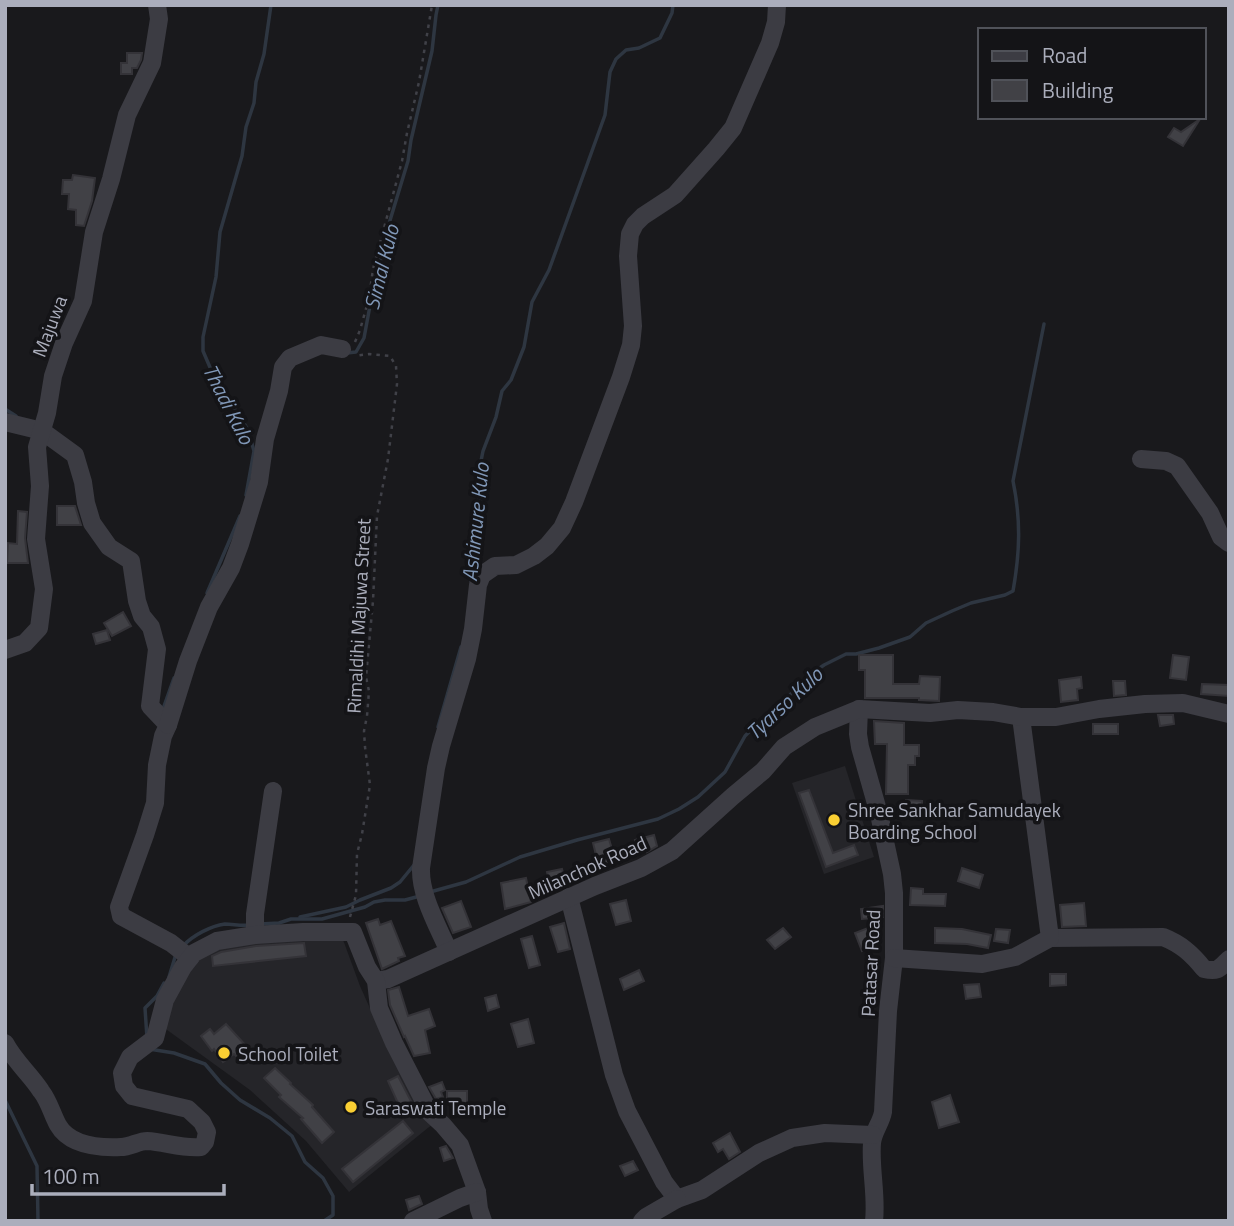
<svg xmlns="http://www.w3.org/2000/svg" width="1234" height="1226" font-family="'Titillium Web',sans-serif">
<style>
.built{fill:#252529}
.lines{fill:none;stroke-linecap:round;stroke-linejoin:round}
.stream{stroke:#2e3641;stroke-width:3.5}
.building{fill:#414146;stroke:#343338;stroke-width:2}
.path{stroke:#404148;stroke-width:2.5;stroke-dasharray:3.5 5;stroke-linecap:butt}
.minor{stroke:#3c3c43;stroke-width:18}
.poi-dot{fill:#facf33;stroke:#141417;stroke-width:2.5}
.labels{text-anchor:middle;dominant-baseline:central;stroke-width:7;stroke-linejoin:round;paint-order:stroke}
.street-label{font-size:19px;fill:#abaebc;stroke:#141417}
.poi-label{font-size:19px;fill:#abaebc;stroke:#141417;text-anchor:start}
.water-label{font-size:21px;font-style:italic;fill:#8198b8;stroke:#141417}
</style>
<rect width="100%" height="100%" fill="#19191c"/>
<!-- built -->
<g class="built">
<path d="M845,766L874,857L824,874L792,783Z"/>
<path d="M342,937L360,986L381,1033L434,1123L349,1192L306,1141L250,1090L163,1027L189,965L217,943Z"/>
</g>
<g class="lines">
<!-- stream -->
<g class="stream">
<path d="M347,353L356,352L364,338L377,268L384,252L388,227L408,161L411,140L432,51L436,15L438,5"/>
<path d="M5,409L16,416"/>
<path d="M246,495L254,451L248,430L212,372L203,351V337L216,277L220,232L242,156L246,127L254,103L256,82L264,54L271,5"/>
<path d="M471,581L474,532L481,507L476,486L483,451L496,417L502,391L511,380L524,347L532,302L549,270L605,115L610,72L616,59L626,50L639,48L660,38L672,13L673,5"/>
<path d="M207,593L240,516"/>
<path d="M163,709L174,678"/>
<path d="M438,727L461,647"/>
<path d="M430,892L466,882L520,857L577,840L658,819L679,809L698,797L725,772L745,736L756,725L771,715L807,677L824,665L846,654H856L879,648L910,637L926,623L952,611L971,603L1005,595L1013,591C1020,552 1021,520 1013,481L1044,324"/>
<path d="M300,917L346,907L360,900L391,888L400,882L414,865"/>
<path d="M260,924L279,923L291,919H322L365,907L374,902L385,900H405L420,896"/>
<path d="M183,946C193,935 211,926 225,924C233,924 241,926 249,925"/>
<path d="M169,977L176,954"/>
<path d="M147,1038L145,1008L157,996L164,983"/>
<path d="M149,1049L174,1053L205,1064L221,1083L240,1100L270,1118L292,1136L305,1162L323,1178L333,1196V1215L324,1221"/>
<path d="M5,1100L37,1166L38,1221"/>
</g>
</g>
<!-- building -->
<g class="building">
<path d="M127,53H142L141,60L137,68H132V74H121V63H127Z"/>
<path d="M1200,119L1183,146L1168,137L1174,128L1181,132Z"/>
<path d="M73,175L95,178L92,201L84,226L76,225V210L68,209L69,194H62L63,180H72Z"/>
<path d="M57,506H75L81,525H57Z"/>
<path d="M18,511L27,512L25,538L28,563H7L8,543L17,544Z"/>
<path d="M123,612L131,626L112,636L104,623Z"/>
<path d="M107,630L110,640L96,644L93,634Z"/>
<path d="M859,655H893V684H919L920,676L940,677L939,701L919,700V698H865V670H859Z"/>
<path d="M1173,655L1189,657L1186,680L1170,678Z"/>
<path d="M1081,677L1082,688L1077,689L1078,700L1061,702L1059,680Z"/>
<path d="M1113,681H1125L1126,695L1114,696Z"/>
<path d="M1202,684L1229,685V696L1201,694Z"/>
<path d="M1158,715H1173L1174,724L1160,726Z"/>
<path d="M874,721L904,723V745H919V756H915V765H908V794H886L887,744H875Z"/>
<rect x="1093" y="724" width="25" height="10"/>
<path d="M809,790L833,853L854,845L858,855L826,867L799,793Z"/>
<path d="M906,800L922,801V813H906Z"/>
<path d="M654,835L657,846L647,852L646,849L638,851L635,840Z"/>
<path d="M609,839L616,863L599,867L593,843Z"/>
<path d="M962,868L983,875L979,888L958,881Z"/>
<path d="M562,869L565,881L550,885L547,872Z"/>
<path d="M526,878L531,902L505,909L501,883Z"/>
<path d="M911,888L923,889V894H946L945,906L910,905Z"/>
<path d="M626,900L631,921L616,925L610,904Z"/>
<path d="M461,901L471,927L453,933L442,908Z"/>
<path d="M1084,903L1086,926L1062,927L1060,905Z"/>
<path d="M883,906V917L862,919L861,909Z"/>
<path d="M378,919L380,925L391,921L405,956L398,958L399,961L382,969L366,923Z"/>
<path d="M564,923L570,949L558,952L550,927Z"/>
<path d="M783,928L791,937L775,949L767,940Z"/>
<path d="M868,928L874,947L862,951L855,933Z"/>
<path d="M935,928L962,929L991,935L988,948L967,944L935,943Z"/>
<path d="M996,929L1010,930L1008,943L994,941Z"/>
<path d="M532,936L540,965L529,968L521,939Z"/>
<path d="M304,943L306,956L213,966L212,956L221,952L256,946Z"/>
<path d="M639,970L644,981L624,990L620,979Z"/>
<path d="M1050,974H1066V985L1050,986Z"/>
<path d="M979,984L981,997L966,999L964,985Z"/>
<path d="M399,987L408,1016L429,1009L435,1026L425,1030L430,1053L414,1056L405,1036L404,1037L390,1005L388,990Z"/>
<path d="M496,995L499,1007L488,1011L485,998Z"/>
<path d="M528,1019L534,1043L518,1047L511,1024Z"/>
<path d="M226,1024L247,1047L236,1056L234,1054L223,1062L214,1049L212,1051L201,1036L210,1029L214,1034Z"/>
<path d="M275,1068L291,1083L290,1084L313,1105L312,1107L334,1132L322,1143L301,1119L303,1118L279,1097L281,1095L264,1078Z"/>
<path d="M398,1076L413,1105L401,1110L388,1081Z"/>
<path d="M442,1082L445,1090L441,1092L443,1097L436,1099L429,1087Z"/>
<path d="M447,1091H467V1106H455V1102H447Z"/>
<path d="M950,1095L959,1122L939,1128L932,1102Z"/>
<path d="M403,1121L413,1133L353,1182L342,1169Z"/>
<path d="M730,1133L740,1152L729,1159L723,1149L718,1152L713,1143Z"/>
<path d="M446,1146L453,1158L444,1161L440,1148Z"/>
<path d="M633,1161L638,1170L625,1176L620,1166Z"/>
<path d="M419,1196L422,1204L409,1210L406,1200Z"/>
</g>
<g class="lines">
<!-- path -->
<g class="path">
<path d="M355,342L360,330L369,298L373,269L402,161L407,133L419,82L432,5"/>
<path d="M350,917L356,895L357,854L362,834L370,785L365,747L364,731L367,716L369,691L366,677L373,601L377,516L388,459L397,384L396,366L390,356L369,354L355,356"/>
</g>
<!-- minor -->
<g class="minor">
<path d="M5,422L42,431L75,455L83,482L86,503L92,523L109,547L131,561L137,601L142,616L151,627L157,649L150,706L168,725L163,736L157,765L155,803L145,835L119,907L121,916L171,943L190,958"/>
<path d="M1141,459L1166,461L1177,466L1210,513L1221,537L1229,543"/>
<path d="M5,650L25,643L39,628L44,589L36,539L40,486L37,447L47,413L53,376L64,343L83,301L94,232L111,179L127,115L152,63L159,19L157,5"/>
<path d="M859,709L858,734L860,747L879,814L892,874L894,893V958L888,1011L883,1112C881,1123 873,1132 872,1143C870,1169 877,1195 874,1221"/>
<path d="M168,725L188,661L209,607L231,568L240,544L259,482L265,439L279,391L283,367L290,358L321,345L342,349"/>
<path d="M569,897L614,1075L627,1111L664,1182L677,1199L702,1190L759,1153L792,1138L825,1133L873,1135"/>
<path d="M255,935V914L273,791"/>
<path d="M1050,938L1163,937C1181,944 1192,954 1204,969C1218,972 1219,969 1229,959"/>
<path d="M449,952C438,926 420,896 421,868L436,768L441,746L467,659L473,629L478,585L482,575L495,566L516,565L534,556L547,546L562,528L574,502L621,377L631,345L633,326L628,256L630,234L635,224L643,216L675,195L716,149L733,128L770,43L776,22L777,5"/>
<path d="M894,958L982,964L1015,957L1050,938L1021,717"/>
<path d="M376,981L388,979L595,886L641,868L672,851L733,796L763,771L784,747L815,727L859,709L930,713L958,710L993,712L1021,717H1056L1099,709L1145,704L1183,703L1229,714"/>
<path d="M5,1043C15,1062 30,1074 41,1091C49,1101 52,1114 58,1125C70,1146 99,1148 121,1147C130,1147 139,1141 147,1141C165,1142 183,1149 201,1147L205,1142L207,1132L202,1122L188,1109L132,1096L124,1086L122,1073L130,1057L155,1038L165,1000L183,967L194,953L217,941L255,935L303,932H353L367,967L376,981L379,1008L394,1043L430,1113L443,1125L460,1145L477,1192L479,1209L483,1221"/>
<path d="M413,1221L460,1198L477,1192"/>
<path d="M642,1221L646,1217L677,1199"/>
</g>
</g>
<!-- markers -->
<g class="poi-dot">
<circle cx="834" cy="820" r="7"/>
<circle cx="224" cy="1053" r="7"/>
<circle cx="351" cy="1107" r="7"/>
</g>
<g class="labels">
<!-- street labels -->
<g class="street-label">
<text transform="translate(49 326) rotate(-69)">Majuwa</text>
<text transform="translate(358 616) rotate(-87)">Rimaldihi Majuwa Street</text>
<text transform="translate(587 867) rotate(-24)">Milanchok Road</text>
<text transform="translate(870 963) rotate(-87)">Patasar Road</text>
</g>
<!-- poi labels -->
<g class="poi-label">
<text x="848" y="809">Shree Sankhar Samudayek<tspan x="848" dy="22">Boarding School</tspan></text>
<text x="238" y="1053">School Toilet</text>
<text x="365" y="1107">Saraswati Temple</text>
</g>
<!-- water labels -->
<g class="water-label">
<text transform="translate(381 267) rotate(-76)">Simal Kulo</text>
<text transform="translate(229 404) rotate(63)">Thadi Kulo</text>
<text transform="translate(475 522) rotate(-84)">Ashimure Kulo</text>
<text transform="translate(784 703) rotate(-43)">Tyarso Kulo</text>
</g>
</g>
<!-- border -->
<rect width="1234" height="1226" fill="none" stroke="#abaebc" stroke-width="14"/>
<!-- legend -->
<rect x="978" y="28" width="228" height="91" fill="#141417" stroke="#505259" stroke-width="2"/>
<rect x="992" y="51" width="35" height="10" fill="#3c3c43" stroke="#505259" stroke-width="2"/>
<text x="1042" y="63" font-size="21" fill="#abaebc">Road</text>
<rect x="992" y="80" width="35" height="21" fill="#414146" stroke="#505259" stroke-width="2"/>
<text x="1042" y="98" font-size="21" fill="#abaebc">Building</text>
<!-- scale -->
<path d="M32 1184v10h192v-10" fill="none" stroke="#abaebc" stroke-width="3.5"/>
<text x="42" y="1184" font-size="21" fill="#abaebc" stroke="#141417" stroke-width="5" paint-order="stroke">100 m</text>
</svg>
